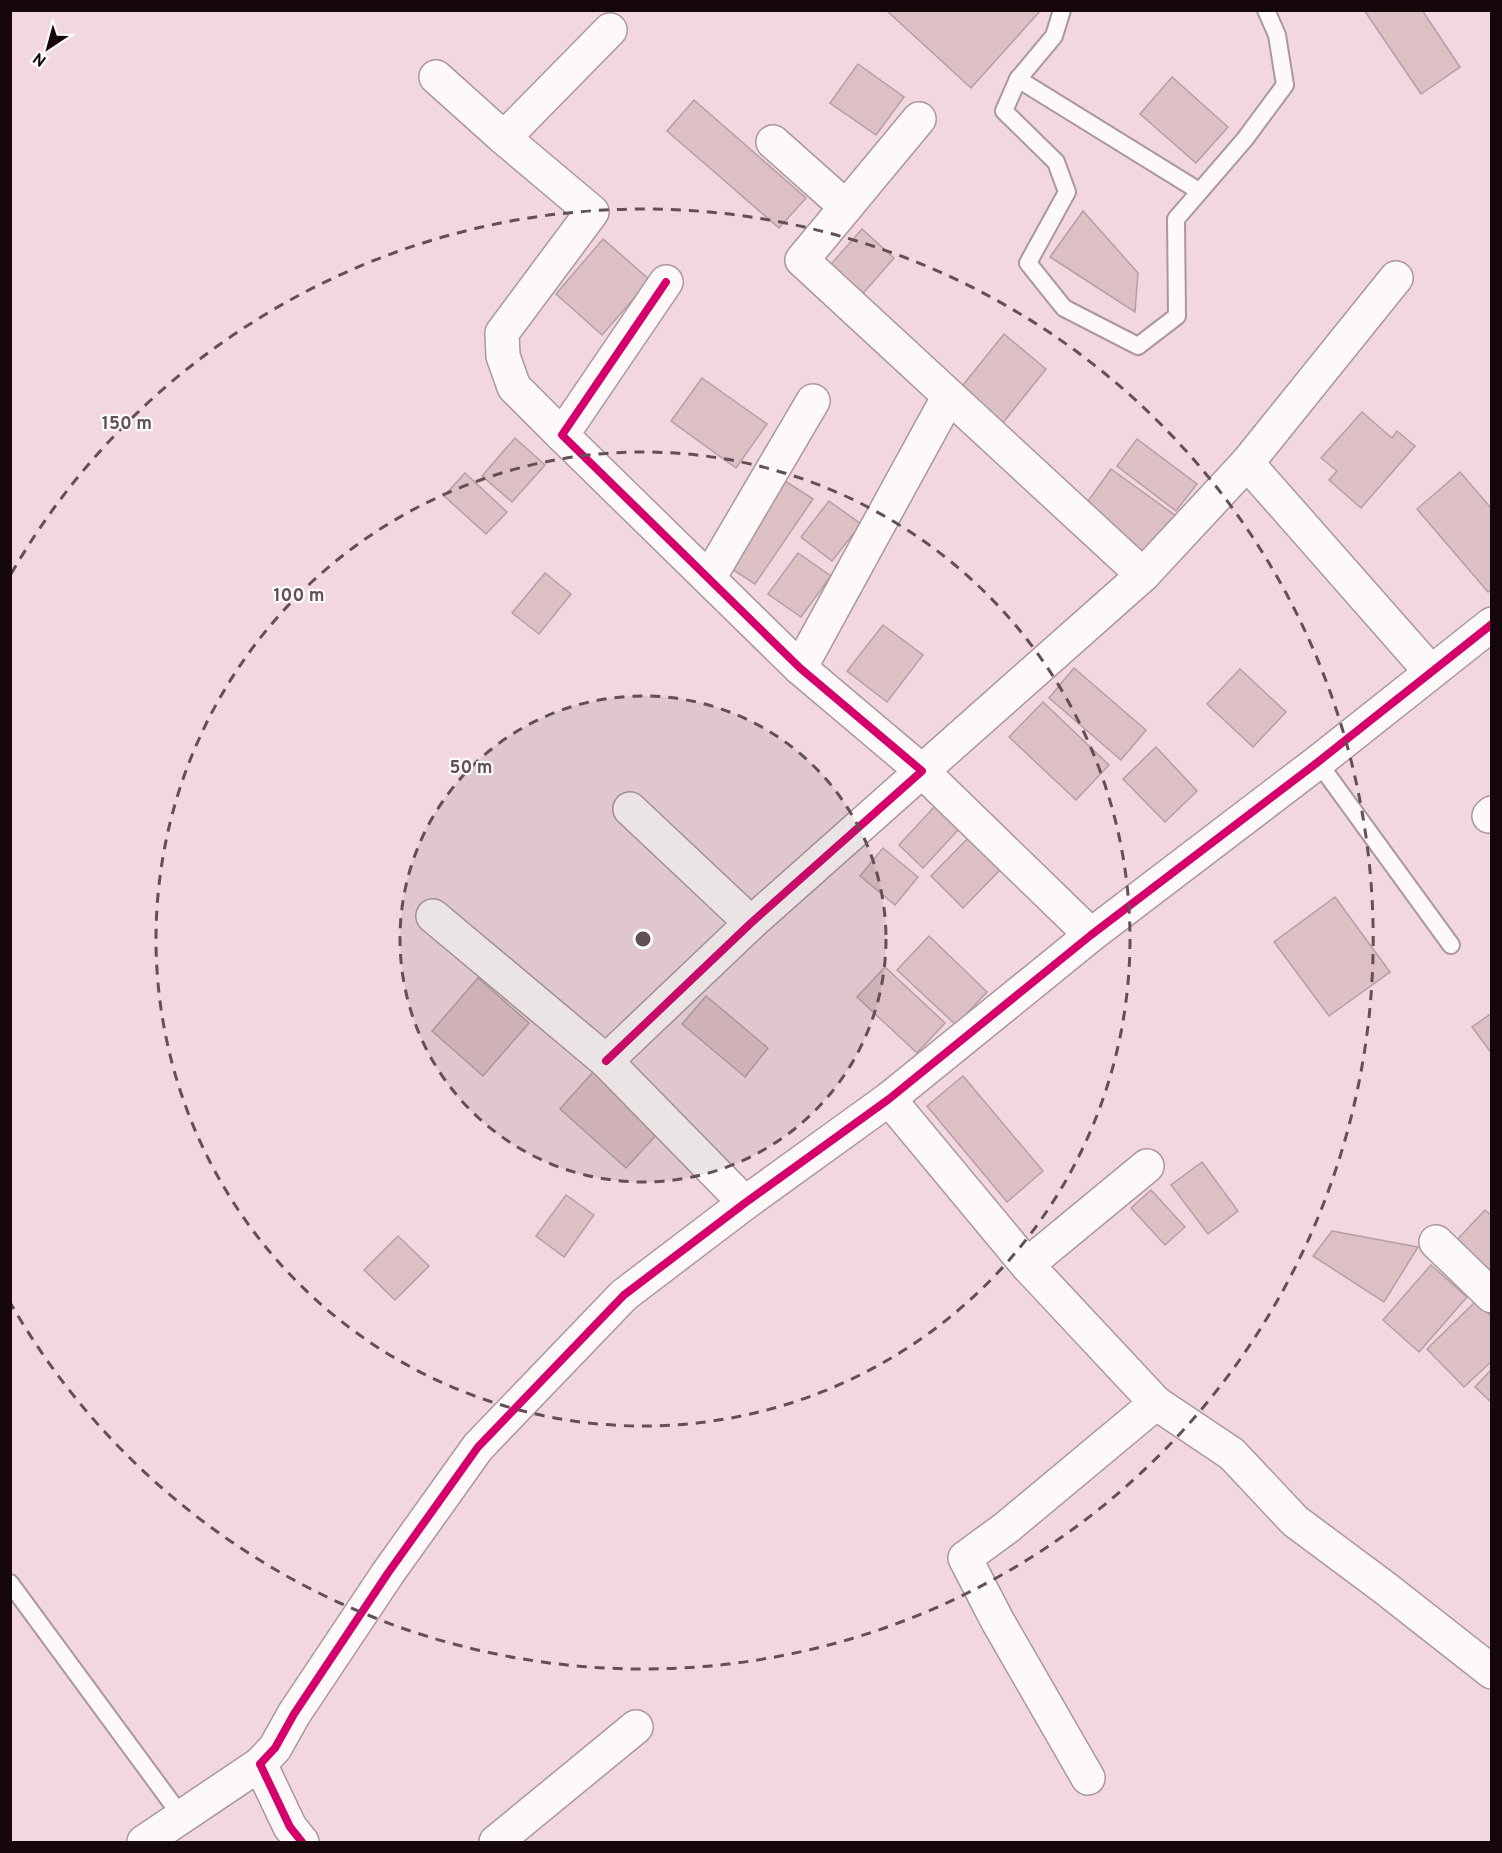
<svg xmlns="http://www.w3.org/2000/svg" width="1502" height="1853" font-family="Overpass,sans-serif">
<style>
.building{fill:#ddc0c4;stroke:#b49fa3;stroke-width:1.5}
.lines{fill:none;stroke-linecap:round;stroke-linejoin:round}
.lane-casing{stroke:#ab979d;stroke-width:20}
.street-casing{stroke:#ab979d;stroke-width:36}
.lane{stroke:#fdf9fa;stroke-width:16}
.street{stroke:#fdf9fa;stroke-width:33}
.cycleway-casing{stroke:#fcfcfc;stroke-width:11}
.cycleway{stroke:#d6006c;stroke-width:8}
.ring{fill:none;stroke:#635056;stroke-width:3;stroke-dasharray:10 8}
.centre{fill:#635056;stroke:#fcfcfc;stroke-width:3}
.ring-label{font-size:18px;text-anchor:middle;font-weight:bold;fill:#635056;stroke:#fcfcfc;stroke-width:4.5;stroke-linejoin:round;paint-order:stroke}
</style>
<rect width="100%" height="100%" fill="#f2d7e0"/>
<!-- building -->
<g class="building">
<path d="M886,10H1041L971,88Z"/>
<path d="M1364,10H1422L1460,67L1421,94Z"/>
<path d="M858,64L904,97L876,135L830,103Z"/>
<path d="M1172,77L1228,127L1196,163L1140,114Z"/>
<path d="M694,100L806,198L779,228L667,131Z"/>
<path d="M1083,211L1138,273L1135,312L1050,257Z"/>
<path d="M862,229L894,258L859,298L826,270Z"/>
<path d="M603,239L650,280L602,335L556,294Z"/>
<path d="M1004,334L1046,369L998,429L955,395Z"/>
<path d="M702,378L767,424L736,468L671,421Z"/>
<path d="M1362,412L1392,438L1397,431L1415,446L1361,508L1329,480L1337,471L1321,458Z"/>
<path d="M515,438L545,465L512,502L482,476Z"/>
<path d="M1137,439L1197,484L1176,511L1117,466Z"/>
<path d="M1111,469L1176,516L1147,557L1081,511Z"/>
<path d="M1460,472L1492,509V589L1488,592L1417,509Z"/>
<path d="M465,473L507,512L486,534L444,496Z"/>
<path d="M785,481L813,499L755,584L727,566Z"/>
<path d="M829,501L861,524L832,561L801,537Z"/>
<path d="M798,553L831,576L801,617L768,594Z"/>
<path d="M545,573L571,594L539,634L512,613Z"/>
<path d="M883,625L923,655L887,702L847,671Z"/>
<path d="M1074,668L1146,730L1121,760L1049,698Z"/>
<path d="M1240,669L1286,712L1253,747L1207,704Z"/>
<path d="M1043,702L1109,765L1076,800L1009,737Z"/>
<path d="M1156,747L1197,791L1165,822L1123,779Z"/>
<path d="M936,805L960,828L923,868L899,845Z"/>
<path d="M969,837L1001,869L963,908L931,876Z"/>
<path d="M883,848L918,877L895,905L860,876Z"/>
<path d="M1335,897L1390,972L1329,1016L1274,942Z"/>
<path d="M929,936L987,992L956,1025L897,970Z"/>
<path d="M885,967L945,1023L917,1053L857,997Z"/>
<path d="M478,978L529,1023L483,1076L432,1031Z"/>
<path d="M706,996L768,1048L745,1077L682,1024Z"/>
<path d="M1492,1013V1054L1472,1027Z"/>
<path d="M593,1072L659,1132L626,1168L560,1109Z"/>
<path d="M963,1076L1043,1171L1007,1202L927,1106Z"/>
<path d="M1202,1162L1238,1211L1208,1234L1171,1185Z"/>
<path d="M1151,1190L1185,1227L1165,1245L1131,1208Z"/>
<path d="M566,1195L594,1215L564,1257L536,1236Z"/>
<path d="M1485,1210L1492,1216V1286L1454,1243Z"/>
<path d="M1332,1231L1418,1247L1384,1302L1313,1256Z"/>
<path d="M398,1236L429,1266L395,1300L364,1270Z"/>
<path d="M1431,1265L1467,1297L1419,1352L1383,1320Z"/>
<path d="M1476,1301L1492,1317V1361L1464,1387L1427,1349Z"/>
<path d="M1492,1369V1403L1475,1387Z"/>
</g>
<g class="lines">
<!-- lane casing -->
<g class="lane-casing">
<g id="lane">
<path d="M1062,10L1054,36L1018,79L1004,111L1056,162L1067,192L1028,263L1064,308L1138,346L1177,316L1176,219L1245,139L1285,85L1277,35L1266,10"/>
<path d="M1018,79L1199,191"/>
<path d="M1318,762L1451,945"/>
<path d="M10,1583L182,1817"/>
</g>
</g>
<!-- street casing -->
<g class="street-casing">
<g id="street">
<path d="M436,77L504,138L592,212L502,333L503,356L514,387L562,435"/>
<path d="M919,119L802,260L1143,575"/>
<path d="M504,138L610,30"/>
<path d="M773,142L846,207"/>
<path d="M1247,463L1396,278"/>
<path d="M709,578L813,401"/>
<path d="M800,668L949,396"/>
<path d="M630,809L751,923"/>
<path d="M1489,816L1492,813"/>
<path d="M433,916L606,1061L745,1203"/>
<path d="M1091,935L922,771L1143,575L1247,463L1431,672"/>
<path d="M606,1061L751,923L922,771L800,668L562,435L666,282"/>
<path d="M889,1099L1027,1265L1156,1403L1232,1454L1295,1521L1385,1588L1492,1672"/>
<path d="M1436,1242L1492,1296"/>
<path d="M1027,1265L1147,1166"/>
<path d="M1088,1778L997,1620L965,1558L1006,1528L1156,1403"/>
<path d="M144,1842L260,1764"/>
<path d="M302,1842L290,1827L260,1764L275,1748L294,1714L388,1573L478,1447L624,1295L745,1203L889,1099L1091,935L1318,762L1492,624"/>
<path d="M496,1842L636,1727"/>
</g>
</g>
<!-- lane -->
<use href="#lane" class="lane"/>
<!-- street -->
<use href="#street" class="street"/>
<!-- cycleway casing -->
<g class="cycleway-casing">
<g id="cycleway">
<path d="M606,1061L751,923L922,771L800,668L562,435L666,282"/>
<path d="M302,1842L290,1827L260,1764L275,1748L294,1714L388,1573L478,1447L624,1295L745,1203L889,1099L1091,935L1318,762L1492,624"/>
</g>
</g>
<!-- cycleway -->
<use href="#cycleway" class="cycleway"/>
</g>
<!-- distance rings -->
<circle cx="643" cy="939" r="243" fill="#635056" fill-opacity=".12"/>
<g class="ring">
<circle cx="643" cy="939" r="243"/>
<circle cx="643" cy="939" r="487"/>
<path d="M11 574A730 730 0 1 1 11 1304"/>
</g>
<circle cx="643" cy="939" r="9" class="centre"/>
<g class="ring-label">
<text x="127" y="429">150 m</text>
<text x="299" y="601">100 m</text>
<text x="471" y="773">50 m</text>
</g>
<!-- border -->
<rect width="1502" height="1853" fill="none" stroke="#16070c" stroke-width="24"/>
<!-- north arrow -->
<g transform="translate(48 48) rotate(216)" stroke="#fcfcfc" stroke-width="4.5" paint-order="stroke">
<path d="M0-4.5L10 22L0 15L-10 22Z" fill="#16070c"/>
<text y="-9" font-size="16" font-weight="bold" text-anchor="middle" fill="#16070c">N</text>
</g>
</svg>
